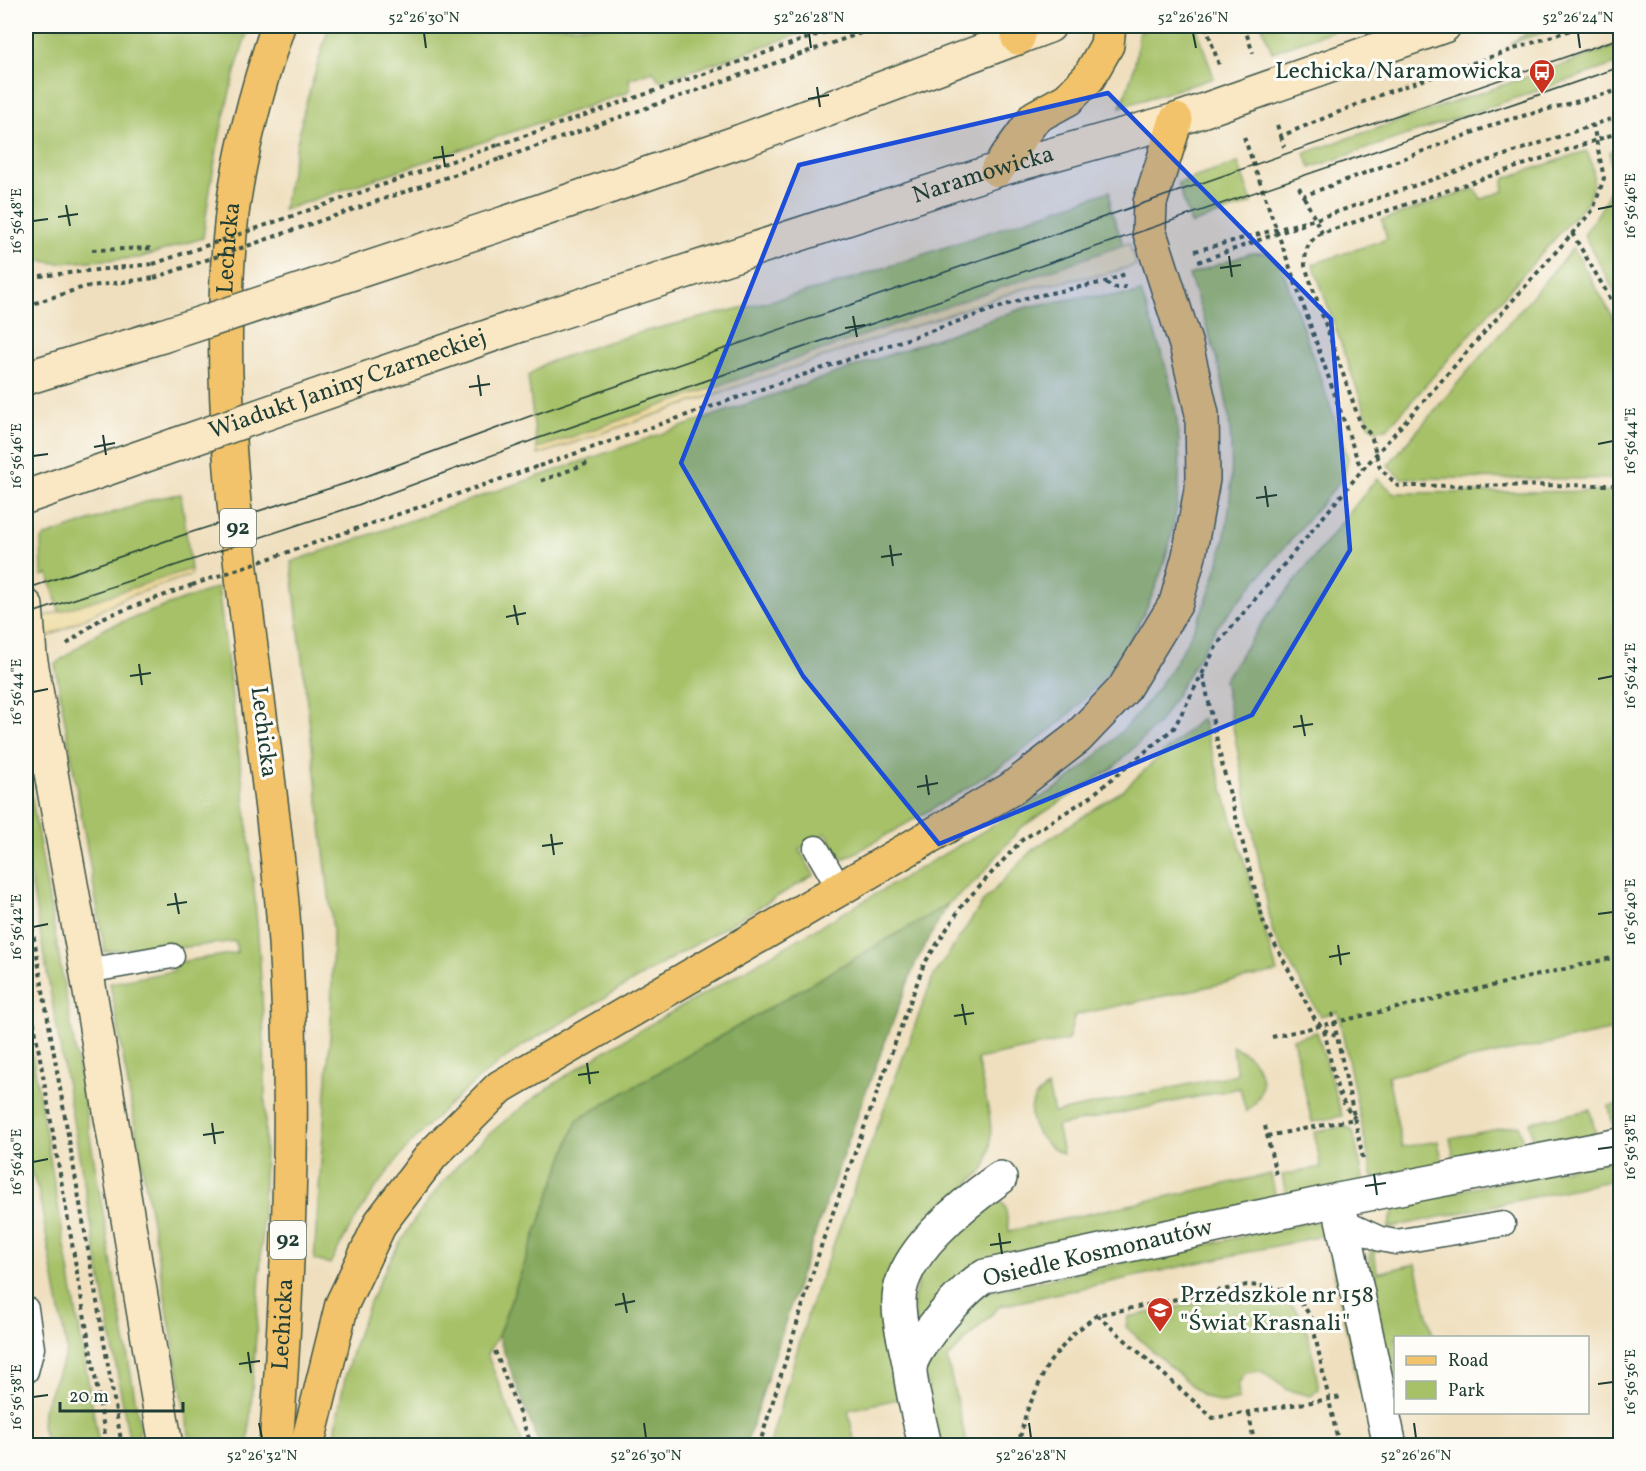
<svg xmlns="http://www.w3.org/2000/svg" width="1646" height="1471" font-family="Vollkorn,serif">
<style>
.green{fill:#a6c167;stroke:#627f4e;stroke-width:1.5}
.forest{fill:#84a75c;stroke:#527248;stroke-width:1.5}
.sand{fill:#eeda9e;stroke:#868c69;stroke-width:1.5}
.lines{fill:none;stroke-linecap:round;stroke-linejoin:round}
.lane-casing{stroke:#3e5549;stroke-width:27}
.street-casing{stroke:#3e5549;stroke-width:36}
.secondary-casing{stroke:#3e5549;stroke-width:36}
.primary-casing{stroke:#3e5549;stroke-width:36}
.path{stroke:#3e5549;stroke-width:4;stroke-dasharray:4.5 4.5;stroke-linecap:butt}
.lane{stroke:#fff;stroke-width:24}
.street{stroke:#fff;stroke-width:33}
.secondary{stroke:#fae7c3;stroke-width:33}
.primary{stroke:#f2c36a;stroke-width:33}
.tram{stroke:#1f3d34;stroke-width:1.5}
.secondary-bridge-casing{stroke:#3e5549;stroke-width:36;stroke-linecap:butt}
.path-bridge{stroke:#3e5549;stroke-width:4;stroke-dasharray:4.5 4.5;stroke-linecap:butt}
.secondary-bridge{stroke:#fae7c3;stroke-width:33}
.marked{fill:#1d4ed8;fill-opacity:0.2;stroke:#1d4ed8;stroke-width:4.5;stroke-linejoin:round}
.ticks{fill:none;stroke:#1f3d34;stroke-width:2}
.labels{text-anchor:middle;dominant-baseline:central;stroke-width:6;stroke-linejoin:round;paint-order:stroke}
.shield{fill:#fdfcf7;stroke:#62766e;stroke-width:1.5}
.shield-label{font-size:22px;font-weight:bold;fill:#1f3d34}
.poi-label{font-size:24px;fill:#1f3d34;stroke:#fdfcf7;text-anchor:end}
.street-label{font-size:24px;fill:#1f3d34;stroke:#fdfcf7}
.neatline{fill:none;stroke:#1f3d34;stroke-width:2}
.ticks-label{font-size:15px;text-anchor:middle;fill:#1f3d34}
</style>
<rect width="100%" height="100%" fill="#fdfcf7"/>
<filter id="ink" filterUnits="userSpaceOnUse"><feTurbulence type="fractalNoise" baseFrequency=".0167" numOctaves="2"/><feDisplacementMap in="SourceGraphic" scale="12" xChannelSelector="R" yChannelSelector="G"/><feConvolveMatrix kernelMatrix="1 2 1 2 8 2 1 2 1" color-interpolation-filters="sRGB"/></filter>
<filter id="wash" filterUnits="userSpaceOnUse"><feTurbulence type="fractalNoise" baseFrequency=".008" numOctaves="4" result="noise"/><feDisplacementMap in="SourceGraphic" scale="24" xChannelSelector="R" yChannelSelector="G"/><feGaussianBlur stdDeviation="1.35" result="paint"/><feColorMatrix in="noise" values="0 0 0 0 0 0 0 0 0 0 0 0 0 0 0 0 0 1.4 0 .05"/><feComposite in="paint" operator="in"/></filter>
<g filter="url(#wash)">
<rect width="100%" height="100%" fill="#efdfbe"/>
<!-- green -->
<g class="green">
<path d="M26,26H249C226,95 212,166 203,238L139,258L57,263L36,260C17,195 26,95 26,26Z"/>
<path d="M329,26H823L664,80H659L653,71L629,79L630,89L626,93L283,210L304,110Z"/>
<path d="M1155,26H1196L1214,78L1120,107C1131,81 1138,60 1138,33Z"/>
<path d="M1262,26H1346L1272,52Z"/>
<path d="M1538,26H1563L1511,43Z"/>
<path d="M1614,47L1619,63L1310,168L1305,153Z"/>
<path d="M1620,144V302L1584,235C1606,200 1616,196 1610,152Z"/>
<path d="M1586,151C1597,169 1595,184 1587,202L1387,429L1375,430L1370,426L1313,264L1387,239L1382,220L1471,190H1476L1481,199L1504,191L1503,182L1506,178Z"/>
<path d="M1238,163L1252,203L1191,224L1178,183Z"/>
<path d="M1110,191V206L1124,247L537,449L528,376L546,363L598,345L642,332L831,286Z"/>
<path d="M1573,248L1614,319L1620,326V479L1401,478L1388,465Z"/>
<path d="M1251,253H1268L1282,268L1348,458L1344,477L1216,628L1160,722L1113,768L1020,828L979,878L948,904L577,1120L498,1336L487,1354L523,1445L334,1446C346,1318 407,1200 507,1119C578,1061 663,1018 742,972C847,911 952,850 1057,788C1177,699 1246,572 1229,419C1223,369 1205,322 1189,275Z"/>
<path d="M1141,292C1154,332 1170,372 1176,414C1193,531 1146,652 1054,727C992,777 919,816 850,856L842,859L826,833L799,849L814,875L522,1046C434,1109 380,1168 330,1264L314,1260L331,1021L333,931L291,562L1027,307L1082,297L1131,295Z"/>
<path d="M1377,478L1394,493L1620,491V1029L1388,1076L1402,1147L1438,1141L1442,1160L1437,1172L1379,1185L1372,1175L1338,1012L1320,1016L1273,934L1224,680L1265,619Z"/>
<path d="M181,494L191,569L60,613L48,574L42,576L41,541L46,536L153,499Z"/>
<path d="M218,587C237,738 259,890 264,1042C269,1177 258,1311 248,1445H191L110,983L174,971L173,963L237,953L236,941L171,949L169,942L105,952L55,664L103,629Z"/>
<path d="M1202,718L1277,972L1075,1015L1068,1040L977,1059C984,1093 1000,1136 984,1169L905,1247L902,1398L848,1410L855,1445L769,1446L809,1310L933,977L983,902L1032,850L1123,790Z"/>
<path d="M26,765L140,1427L137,1445H130L26,853Z"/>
<path d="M26,1018L99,1445H47L42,1426L43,1410L67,1351L38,1189L26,1160Z"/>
<path d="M1317,1032L1342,1116L1312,1122L1293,1039Z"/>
<path d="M1232,1046C1262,1059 1274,1089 1246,1112L1240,1088L1057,1126L1063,1154C1035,1143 1015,1105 1048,1087L1054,1113L1237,1074Z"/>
<path d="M1620,1104V1132L1613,1126L1609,1106Z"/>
<path d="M1590,1110L1597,1139L1543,1150L1533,1141L1530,1122Z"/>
<path d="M1519,1125L1523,1144L1518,1155L1464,1166L1454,1158L1450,1138Z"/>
<path d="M1345,1126L1353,1131L1363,1178L1358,1189L1288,1203L1282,1175L1321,1167L1314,1132Z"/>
<path d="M1620,1158V1191L1616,1174L1608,1176L1609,1181L1388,1228L1396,1204Z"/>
<path d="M1271,1174L1277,1205L973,1267L916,1334L913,1301L921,1269L990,1202L997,1200L1005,1205L1009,1231Z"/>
<path d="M1314,1221L1337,1236L1368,1386L1359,1388L1326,1235L1000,1306L947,1359L967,1445L938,1446L925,1374L927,1361L975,1295Z"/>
<path d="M1374,1246L1377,1273L1416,1264L1433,1337L1396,1338L1395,1395L1369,1270L1371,1248Z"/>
<path d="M1245,1294C1255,1295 1268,1293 1278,1297C1310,1307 1313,1362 1319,1389L1311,1396L1288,1390L1261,1371L1245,1373L1238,1385L1239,1399L1223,1403L1203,1396L1126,1327L1128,1317Z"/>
</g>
<!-- forest -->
<path class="forest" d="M948,904L916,962L865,1094L800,1276L746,1445H539L498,1336L577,1120Z"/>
<!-- sand -->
<g class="sand">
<path d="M1129,243L1136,265L1105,274L1022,289L538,455L537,449Z"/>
<path d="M191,569V575L124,598L46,638L43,617Z"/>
</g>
</g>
<g filter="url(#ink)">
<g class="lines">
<!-- lane casing -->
<g class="lane-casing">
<g id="lane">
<path d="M816,848L839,888"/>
<path d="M87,971L172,956"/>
<path d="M1345,1223L1380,1239L1396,1242L1503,1224"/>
<path d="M26,1309L32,1348L26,1371"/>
</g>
</g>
<!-- street casing -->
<g class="street-casing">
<g id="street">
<path d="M1338,1200L1390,1446"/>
<path d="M910,1368C906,1346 898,1321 899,1299C901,1253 964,1203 1000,1178"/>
<path d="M925,1446C922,1430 909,1381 910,1368C912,1346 966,1286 985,1276L1338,1200L1620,1145"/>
</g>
</g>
<!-- secondary casing -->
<g class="secondary-casing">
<g id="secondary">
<path d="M508,222L741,141L1049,26"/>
<path id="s1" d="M521,325L997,170L1176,120L1444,26"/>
<path d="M26,378L162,336"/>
<path d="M26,497L175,445"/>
<path d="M26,606L30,656L85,962L166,1446"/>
</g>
</g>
<!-- primary casing -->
<g class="primary-casing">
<g id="primary">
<path d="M1018,38L1021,26"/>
<path d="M997,170L1035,117L1068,99L1089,77L1107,45L1109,26"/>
<path id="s2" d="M276,1446C289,1269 297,1091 283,915C264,682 206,448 232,214C240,150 258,86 278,26"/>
<path d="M307,1446L342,1304L381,1222L432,1155L500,1087L1011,789L1077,738L1123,690L1176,603L1189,556L1203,479L1202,414L1186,345L1149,230L1150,203L1176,120"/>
</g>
</g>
<!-- path -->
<g class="path">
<path d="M1206,26L1219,65"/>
<path d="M1244,26L1253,53"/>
<path d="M1619,26L1620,30"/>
<path d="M1277,125L1281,136L1385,93L1582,26"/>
<path d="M1620,132L1322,233C1307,241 1305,250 1305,266L1361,425L1371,435L1380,468L1398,486L1620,485"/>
<path d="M1281,136L1284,147"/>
<path d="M1244,137L1358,461L1363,469"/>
<path d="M498,145L843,26"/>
<path d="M500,159L881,26"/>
<path d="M1299,187L1303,196L1504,121L1620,90"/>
<path d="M1304,197L1322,233"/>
<path d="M1572,233L1620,315"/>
<path d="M92,250L155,248"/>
<path d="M1195,251L1316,219L1620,116"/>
<path d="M1198,262L1304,224"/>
<path d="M40,276L153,264"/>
<path d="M1106,283L1114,288L1126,287"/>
<path d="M26,306L84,287L154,278"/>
<path d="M539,466L1026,298L1105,282L1125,274"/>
<path d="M541,481L591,462"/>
<path d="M67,644L102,618L192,585"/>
<path d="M1203,675L1222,764L1264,924L1315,1019L1324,1030L1338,1036"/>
<path d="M26,892L122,1446"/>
<path d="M26,977L107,1446"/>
<path d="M1332,1013L1363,1158"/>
<path d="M1324,1031C1332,1059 1333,1097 1355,1118"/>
<path d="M1272,1037L1620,956"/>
<path d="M1265,1126L1276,1175"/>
<path d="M1267,1136L1355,1119"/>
<path d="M1097,1315L1213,1418L1342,1397"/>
<path d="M495,1351L532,1446"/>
<path d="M1249,1413L1254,1443"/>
<path d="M759,1446L823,1240L924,964L963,904L1022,840L1090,797L1174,728L1217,645L1363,469L1593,210L1604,178L1593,125"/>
<path d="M1018,1446L1026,1413L1048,1364L1073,1334L1097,1315L1247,1285L1275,1287L1296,1295L1311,1317L1339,1446"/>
</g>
<!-- lane -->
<use href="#lane" class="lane"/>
<!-- street -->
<use href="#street" class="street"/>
<!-- secondary -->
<use href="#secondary" class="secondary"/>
<!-- primary -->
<use href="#primary" class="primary"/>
<!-- tram -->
<g class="tram">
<path d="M26,589L186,534L353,481L533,415L1620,38"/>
<path d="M26,615L355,506L536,439L1620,67"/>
</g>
<!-- secondary-bridge casing -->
<g class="secondary-bridge-casing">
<g id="secondary-bridge">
<path d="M162,336L508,222"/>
<path id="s3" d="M175,445L521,325"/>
</g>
</g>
<!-- path-bridge -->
<g class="path-bridge">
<path d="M153,264L498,145"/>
<path d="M154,278L500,159"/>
<path d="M192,585L539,466"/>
</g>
<!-- secondary-bridge -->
<use href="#secondary-bridge" class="secondary-bridge"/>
</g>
</g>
<!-- marked area -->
<path class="marked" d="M1108,93L1331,319L1350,550L1252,715L939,844L803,676L681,463L799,165Z"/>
<!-- ticks -->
<path class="ticks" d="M424,33L426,48M809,33L811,48M1193,33L1196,48M1578,33L1580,48M817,87L820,107M808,99L829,95M442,146L445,167M433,158L454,155M66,205L70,226M1598,209L1613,206M58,217L78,214M33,221L48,219M1229,256L1232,277M1220,268L1241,265M853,316L857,337M845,328L865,325M478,375L481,396M469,387L490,384M103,435L106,455M1598,444L1613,441M94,447L115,443M33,456L48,454M1265,486L1268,507M1256,498L1277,495M890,545L893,566M881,557L902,554M514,605L518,625M506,617L526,613M139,664L142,685M130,676L151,673M1598,679L1613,676M33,692L48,689M1301,715L1305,736M1293,727L1313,724M926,775L929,795M917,787L938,783M551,834L554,855M542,846L563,843M175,893L179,914M167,905L187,902M1598,914L1613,912M33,927L48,924M1338,945L1341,965M1329,957L1350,953M962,1004L966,1025M954,1016L974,1013M587,1063L590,1084M578,1075L599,1072M212,1123L215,1144M203,1135L224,1132M1598,1149L1613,1147M33,1162L48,1159M1374,1174L1377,1195M1365,1186L1386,1183M999,1233L1002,1254M990,1245L1011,1242M623,1293L627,1313M615,1305L635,1301M248,1352L251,1373M239,1364L260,1361M1598,1384L1613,1382M33,1397L48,1395M259,1423L262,1438M644,1423L646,1438M1029,1423L1031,1438M1414,1423L1416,1438"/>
<!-- icons -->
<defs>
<g id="bus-pin" transform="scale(1.35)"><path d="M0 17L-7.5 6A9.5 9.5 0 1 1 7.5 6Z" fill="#c8321e" stroke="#fdfcf7"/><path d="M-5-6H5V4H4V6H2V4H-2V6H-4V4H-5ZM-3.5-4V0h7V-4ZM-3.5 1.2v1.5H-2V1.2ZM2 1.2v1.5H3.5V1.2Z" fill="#fff"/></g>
<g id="school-pin" transform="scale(1.35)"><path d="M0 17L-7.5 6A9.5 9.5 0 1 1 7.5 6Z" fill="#c8321e" stroke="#fdfcf7"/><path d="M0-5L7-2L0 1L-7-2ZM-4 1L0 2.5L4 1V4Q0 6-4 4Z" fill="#fff"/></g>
</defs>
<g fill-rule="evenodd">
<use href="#bus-pin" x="1542" y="72"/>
<use href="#school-pin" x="1160" y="1310"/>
</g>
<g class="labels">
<!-- shield labels -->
<g class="shield">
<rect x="220" y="509" width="36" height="38" rx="4.5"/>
<rect x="270" y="1221" width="36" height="38" rx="4.5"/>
</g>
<g class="shield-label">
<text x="238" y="528">92</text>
<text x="288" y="1240">92</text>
</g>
<!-- poi labels -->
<g class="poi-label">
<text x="1522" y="72">Lechicka/Naramowicka</text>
<text x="1180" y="1296" text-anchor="start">Przedszkole nr 158<tspan x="1180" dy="28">"Świat Krasnali"</tspan></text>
</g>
<!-- street labels -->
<g class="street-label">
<text stroke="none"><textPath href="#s1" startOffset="486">Naramowicka</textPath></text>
<text stroke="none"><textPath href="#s2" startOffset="1202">Lechicka</textPath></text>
<text stroke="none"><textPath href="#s3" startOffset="183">Wiadukt Janiny Czarneckiej</textPath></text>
<text transform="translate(263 732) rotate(83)">Lechicka</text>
<text transform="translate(1098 1254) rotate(-13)">Osiedle Kosmonautów</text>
<text stroke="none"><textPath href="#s2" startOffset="122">Lechicka</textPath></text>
</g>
</g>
<!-- margin -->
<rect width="1646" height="1471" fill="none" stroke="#fdfcf7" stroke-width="66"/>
<!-- legend -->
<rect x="1394" y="1336" width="195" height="78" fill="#fdfcf7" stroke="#a4b0a9" stroke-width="1.5"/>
<rect x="1406" y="1356" width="30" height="9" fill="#f2c36a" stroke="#a4b0a9" stroke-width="1.5"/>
<text x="1448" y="1366" font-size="18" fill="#1f3d34">Road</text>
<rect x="1406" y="1381" width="30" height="18" fill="#a6c167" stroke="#a4b0a9" stroke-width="1.5"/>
<text x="1448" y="1396" font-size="18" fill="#1f3d34">Park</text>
<!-- scale -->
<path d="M60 1402v9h123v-9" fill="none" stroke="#1f3d34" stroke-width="3"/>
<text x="69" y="1402" font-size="18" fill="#1f3d34" stroke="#fdfcf7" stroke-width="4.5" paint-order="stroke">20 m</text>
<rect x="33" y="33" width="1580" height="1405" class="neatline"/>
<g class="ticks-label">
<text x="424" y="22">52°26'30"N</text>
<text x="809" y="22">52°26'28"N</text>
<text x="1193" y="22">52°26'26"N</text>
<text x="1578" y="22">52°26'24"N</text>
<text transform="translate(1630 206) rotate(-90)" y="5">16°56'46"E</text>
<text transform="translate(16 221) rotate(-90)" y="5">16°56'48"E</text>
<text transform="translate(1630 441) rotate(-90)" y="5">16°56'44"E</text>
<text transform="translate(16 456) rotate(-90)" y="5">16°56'46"E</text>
<text transform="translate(1630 676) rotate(-90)" y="5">16°56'42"E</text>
<text transform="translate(16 692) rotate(-90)" y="5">16°56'44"E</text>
<text transform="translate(1630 912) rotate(-90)" y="5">16°56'40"E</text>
<text transform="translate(16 927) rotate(-90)" y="5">16°56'42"E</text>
<text transform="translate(1630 1147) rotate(-90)" y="5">16°56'38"E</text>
<text transform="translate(16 1162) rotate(-90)" y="5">16°56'40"E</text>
<text transform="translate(1630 1382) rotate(-90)" y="5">16°56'36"E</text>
<text transform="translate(16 1397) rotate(-90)" y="5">16°56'38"E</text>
<text x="262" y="1460">52°26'32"N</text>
<text x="646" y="1460">52°26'30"N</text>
<text x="1031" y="1460">52°26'28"N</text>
<text x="1416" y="1460">52°26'26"N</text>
</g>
</svg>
